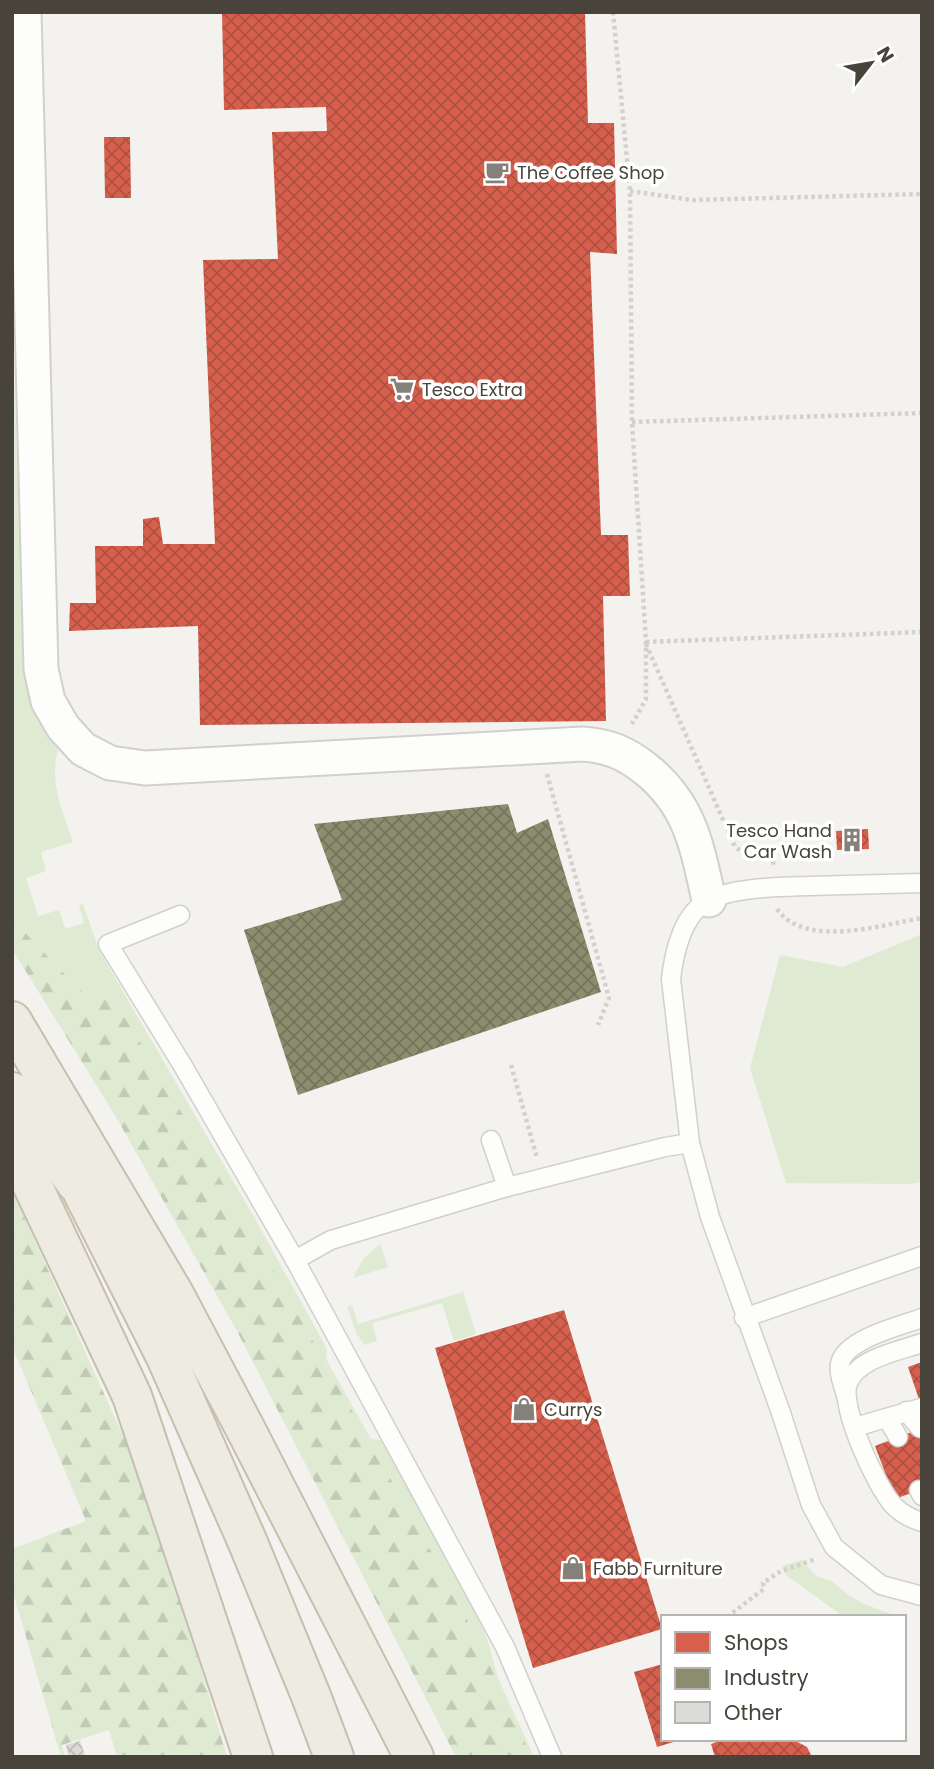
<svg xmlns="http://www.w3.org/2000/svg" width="934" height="1769" font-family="Poppins,sans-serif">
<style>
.green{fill:#dfead2}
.forest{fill:url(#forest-firs)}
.shops{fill:url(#shops-cross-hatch)}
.industry{fill:url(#industry-cross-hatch)}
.building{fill:url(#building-cross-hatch)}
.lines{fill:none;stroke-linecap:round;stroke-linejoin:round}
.service-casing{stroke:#d1d0cc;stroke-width:21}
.minor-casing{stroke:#d1d0cc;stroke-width:37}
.trunk-casing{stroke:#c7bfad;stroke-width:42}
.path{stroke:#d2d1cc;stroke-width:4.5;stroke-dasharray:3.5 3.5;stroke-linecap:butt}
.service{stroke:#fdfdfc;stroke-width:18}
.minor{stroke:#fdfdfc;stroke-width:33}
.trunk{stroke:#eeebe2;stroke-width:38}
.labels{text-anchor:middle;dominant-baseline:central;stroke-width:7;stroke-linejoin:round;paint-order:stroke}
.poi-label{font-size:18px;fill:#48443b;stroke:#fff;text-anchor:start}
</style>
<defs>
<pattern id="forest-firs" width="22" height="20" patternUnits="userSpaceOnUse" patternTransform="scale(1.75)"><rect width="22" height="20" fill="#dfead2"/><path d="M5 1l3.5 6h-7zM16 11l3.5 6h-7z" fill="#c1cab5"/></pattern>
<pattern id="shops-cross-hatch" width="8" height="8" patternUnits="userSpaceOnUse" patternTransform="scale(1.75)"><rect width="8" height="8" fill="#d6604d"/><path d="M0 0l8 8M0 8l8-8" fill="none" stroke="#b05141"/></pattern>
<pattern id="industry-cross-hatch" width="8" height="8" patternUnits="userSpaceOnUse" patternTransform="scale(1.75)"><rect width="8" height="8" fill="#8c8c6e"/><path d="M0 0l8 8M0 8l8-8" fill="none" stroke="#74745c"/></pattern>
<pattern id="building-cross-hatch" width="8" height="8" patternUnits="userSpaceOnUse" patternTransform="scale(1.75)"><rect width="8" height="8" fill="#dcdbd7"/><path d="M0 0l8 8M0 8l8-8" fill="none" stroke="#bebdb9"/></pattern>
</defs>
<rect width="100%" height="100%" fill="#f3f2ee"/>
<!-- green -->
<g class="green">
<path d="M12,320L24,663L39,716L60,744C47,778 62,809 73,842L41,852L46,871L26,878L38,916L59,910L65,929L84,923L79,905L83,904L99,950L258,1224L327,1349L326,1359L371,1439L381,1440L447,1557L487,1638L498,1678L534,1757H531C480,1633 412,1517 346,1400C270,1265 193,1131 113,998L94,1005L12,919Z"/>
<path d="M922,934V1182L910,1184L786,1183L750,1068L780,955L843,967Z"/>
<path d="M380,1244L388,1267L353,1278L363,1259Z"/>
<path d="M463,1292L476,1334L454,1341L442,1303L372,1323L377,1341L364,1345L357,1334L347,1307L352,1305L358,1324Z"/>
<path d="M802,1560L816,1576L831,1581L847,1594L864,1604L900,1617H844L786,1575L782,1566Z"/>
</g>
<!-- forest -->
<g class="forest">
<path d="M12,919L93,1004L113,997C194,1132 272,1268 349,1405C414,1520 480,1634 531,1757H456L237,1331L116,1117L12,949Z"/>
<path d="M12,1190L148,1491L227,1757H117L109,1730L62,1745L65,1757H61L12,1589V1549L86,1521L12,1346Z"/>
</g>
<!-- shops -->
<g class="shops">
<path d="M222,12H585L588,123H614L617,254L590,252L601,535H628L630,596H603L606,721L200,725L198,626L69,631L70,603H96L95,546H143V519L159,517L163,544H215L203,260L278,259L272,132L327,131L326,107L224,110Z"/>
<path d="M104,137H130L131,198H105Z"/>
<path d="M868,829L869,849L837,850L836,831Z"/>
<path d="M564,1310L662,1629L533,1668L435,1348Z"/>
<path d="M922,1362V1408L908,1367Z"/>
<path d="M922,1428V1489L895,1499L875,1446Z"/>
<path d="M663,1664V1739L680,1740L657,1747L634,1672Z"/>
<path d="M725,1739H792L807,1747L811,1755L804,1757H715L711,1744Z"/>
</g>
<!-- industry -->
<path class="industry" d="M508,804L517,833L548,819L601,992L298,1095L244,930L342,900L314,824Z"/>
<!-- building -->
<path class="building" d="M80,1741L85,1755L69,1757L66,1745Z"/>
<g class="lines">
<!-- service casing -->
<g class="service-casing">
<g id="service">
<path d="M922,883C884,884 847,885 809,886C781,887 734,887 709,900C683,913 674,952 671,979L690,1143L710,1217L780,1410L811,1505L834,1547L881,1585L922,1596"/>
<path d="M180,915L108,944L183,1066L295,1260L505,1647L552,1757"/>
<path d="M491,1140L507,1187"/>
<path d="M295,1260L331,1240L507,1187L665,1147L690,1143"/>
<path d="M744,1318L922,1256"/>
<path d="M922,1343C899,1351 858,1358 848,1383C839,1407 877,1488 894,1506C901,1513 912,1519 922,1522"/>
<path d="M846,1396C843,1384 836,1369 842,1358C854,1337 900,1326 922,1318"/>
<path d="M906,1411L920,1428"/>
<path d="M887,1418L898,1437"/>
<path d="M855,1427L921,1408"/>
<path d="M919,1490L922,1496"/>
</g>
</g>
<!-- minor casing -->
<g class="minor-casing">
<path id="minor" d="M24,12L41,669L48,701L63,727L83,749L110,763L145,768L583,744C609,746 626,753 647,770C691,806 697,847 709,900"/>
</g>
<!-- trunk casing -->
<g class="trunk-casing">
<g id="trunk">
<path d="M12,1021L174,1294L246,1430L414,1757"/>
<path d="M12,1092L76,1183"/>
<path d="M12,1142L132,1396L253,1757"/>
<path d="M68,1154L83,1193L166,1357L248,1543L311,1696L334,1757"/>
</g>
</g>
<!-- path -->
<g class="path">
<path d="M613,12L630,191L632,422L646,642V699L632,724"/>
<path d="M630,191L693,200L922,194"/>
<path d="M632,422L922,413"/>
<path d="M646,642L922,632"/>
<path d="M646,644L735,847L750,857H772L774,866"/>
<path d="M547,774L609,998L598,1025"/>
<path d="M777,909C805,949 881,925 922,918"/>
<path d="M511,1065L537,1158"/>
<path d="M727,1617L764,1589L763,1583L781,1571L816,1559"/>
</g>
<!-- service -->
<use href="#service" class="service"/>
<!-- minor -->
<use href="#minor" class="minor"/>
<!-- trunk -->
<use href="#trunk" class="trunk"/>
</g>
<!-- icons -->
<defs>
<g id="cafe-bare" transform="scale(1.89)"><path d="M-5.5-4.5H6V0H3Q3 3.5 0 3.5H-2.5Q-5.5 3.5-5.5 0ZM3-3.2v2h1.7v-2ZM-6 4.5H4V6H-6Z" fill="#84817a" stroke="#fff" stroke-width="2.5" paint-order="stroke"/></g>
<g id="supermarket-bare" transform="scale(1.89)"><path d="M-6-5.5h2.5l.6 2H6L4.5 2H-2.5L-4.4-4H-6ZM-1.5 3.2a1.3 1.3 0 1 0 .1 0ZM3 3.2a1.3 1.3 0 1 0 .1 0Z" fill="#84817a" stroke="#fff" stroke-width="2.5" paint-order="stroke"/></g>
<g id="building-bare" transform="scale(1.89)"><path d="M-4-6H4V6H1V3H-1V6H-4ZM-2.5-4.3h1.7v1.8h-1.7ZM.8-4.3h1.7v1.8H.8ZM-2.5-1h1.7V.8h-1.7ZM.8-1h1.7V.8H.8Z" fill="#84817a" stroke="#fff" stroke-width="2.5" paint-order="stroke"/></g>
<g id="shop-bare" transform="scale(1.89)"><path d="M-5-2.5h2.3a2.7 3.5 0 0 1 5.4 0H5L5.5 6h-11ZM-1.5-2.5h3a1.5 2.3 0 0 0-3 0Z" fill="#84817a" stroke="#fff" stroke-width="2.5" paint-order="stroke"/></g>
</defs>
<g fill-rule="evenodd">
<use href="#cafe-bare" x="497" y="172"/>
<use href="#supermarket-bare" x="402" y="389"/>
<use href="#building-bare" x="852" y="840"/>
<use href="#shop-bare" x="524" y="1409"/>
<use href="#shop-bare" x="573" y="1568"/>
</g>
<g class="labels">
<!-- poi labels -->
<g class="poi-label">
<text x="517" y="172">The Coffee Shop</text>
<text x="422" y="389">Tesco Extra</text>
<text x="832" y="830" text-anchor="end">Tesco Hand<tspan x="832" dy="21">Car Wash</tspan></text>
<text x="544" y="1409">Currys</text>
<text x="593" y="1568">Fabb Furniture</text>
</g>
</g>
<!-- border -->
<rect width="934" height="1769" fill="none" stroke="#48443b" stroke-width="28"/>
<!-- legend -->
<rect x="661" y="1615" width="245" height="126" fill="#ffffff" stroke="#b6b4b1" stroke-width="2"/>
<rect x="675" y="1632" width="35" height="21" fill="#d6604d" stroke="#b6b4b1" stroke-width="2"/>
<text x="724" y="1650" font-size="21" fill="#48443b">Shops</text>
<rect x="675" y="1668" width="35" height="21" fill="#8c8c6e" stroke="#b6b4b1" stroke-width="2"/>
<text x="724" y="1685" font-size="21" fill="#48443b">Industry</text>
<rect x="675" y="1702" width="35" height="21" fill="#dcdbd7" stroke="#b6b4b1" stroke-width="2"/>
<text x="724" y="1720" font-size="21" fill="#48443b">Other</text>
<!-- north arrow -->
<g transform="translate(871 63) rotate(59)" stroke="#ffffff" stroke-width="5" paint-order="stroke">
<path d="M0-5L12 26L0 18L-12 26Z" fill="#48443b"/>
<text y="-10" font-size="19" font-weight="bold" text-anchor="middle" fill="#48443b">N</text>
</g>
</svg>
